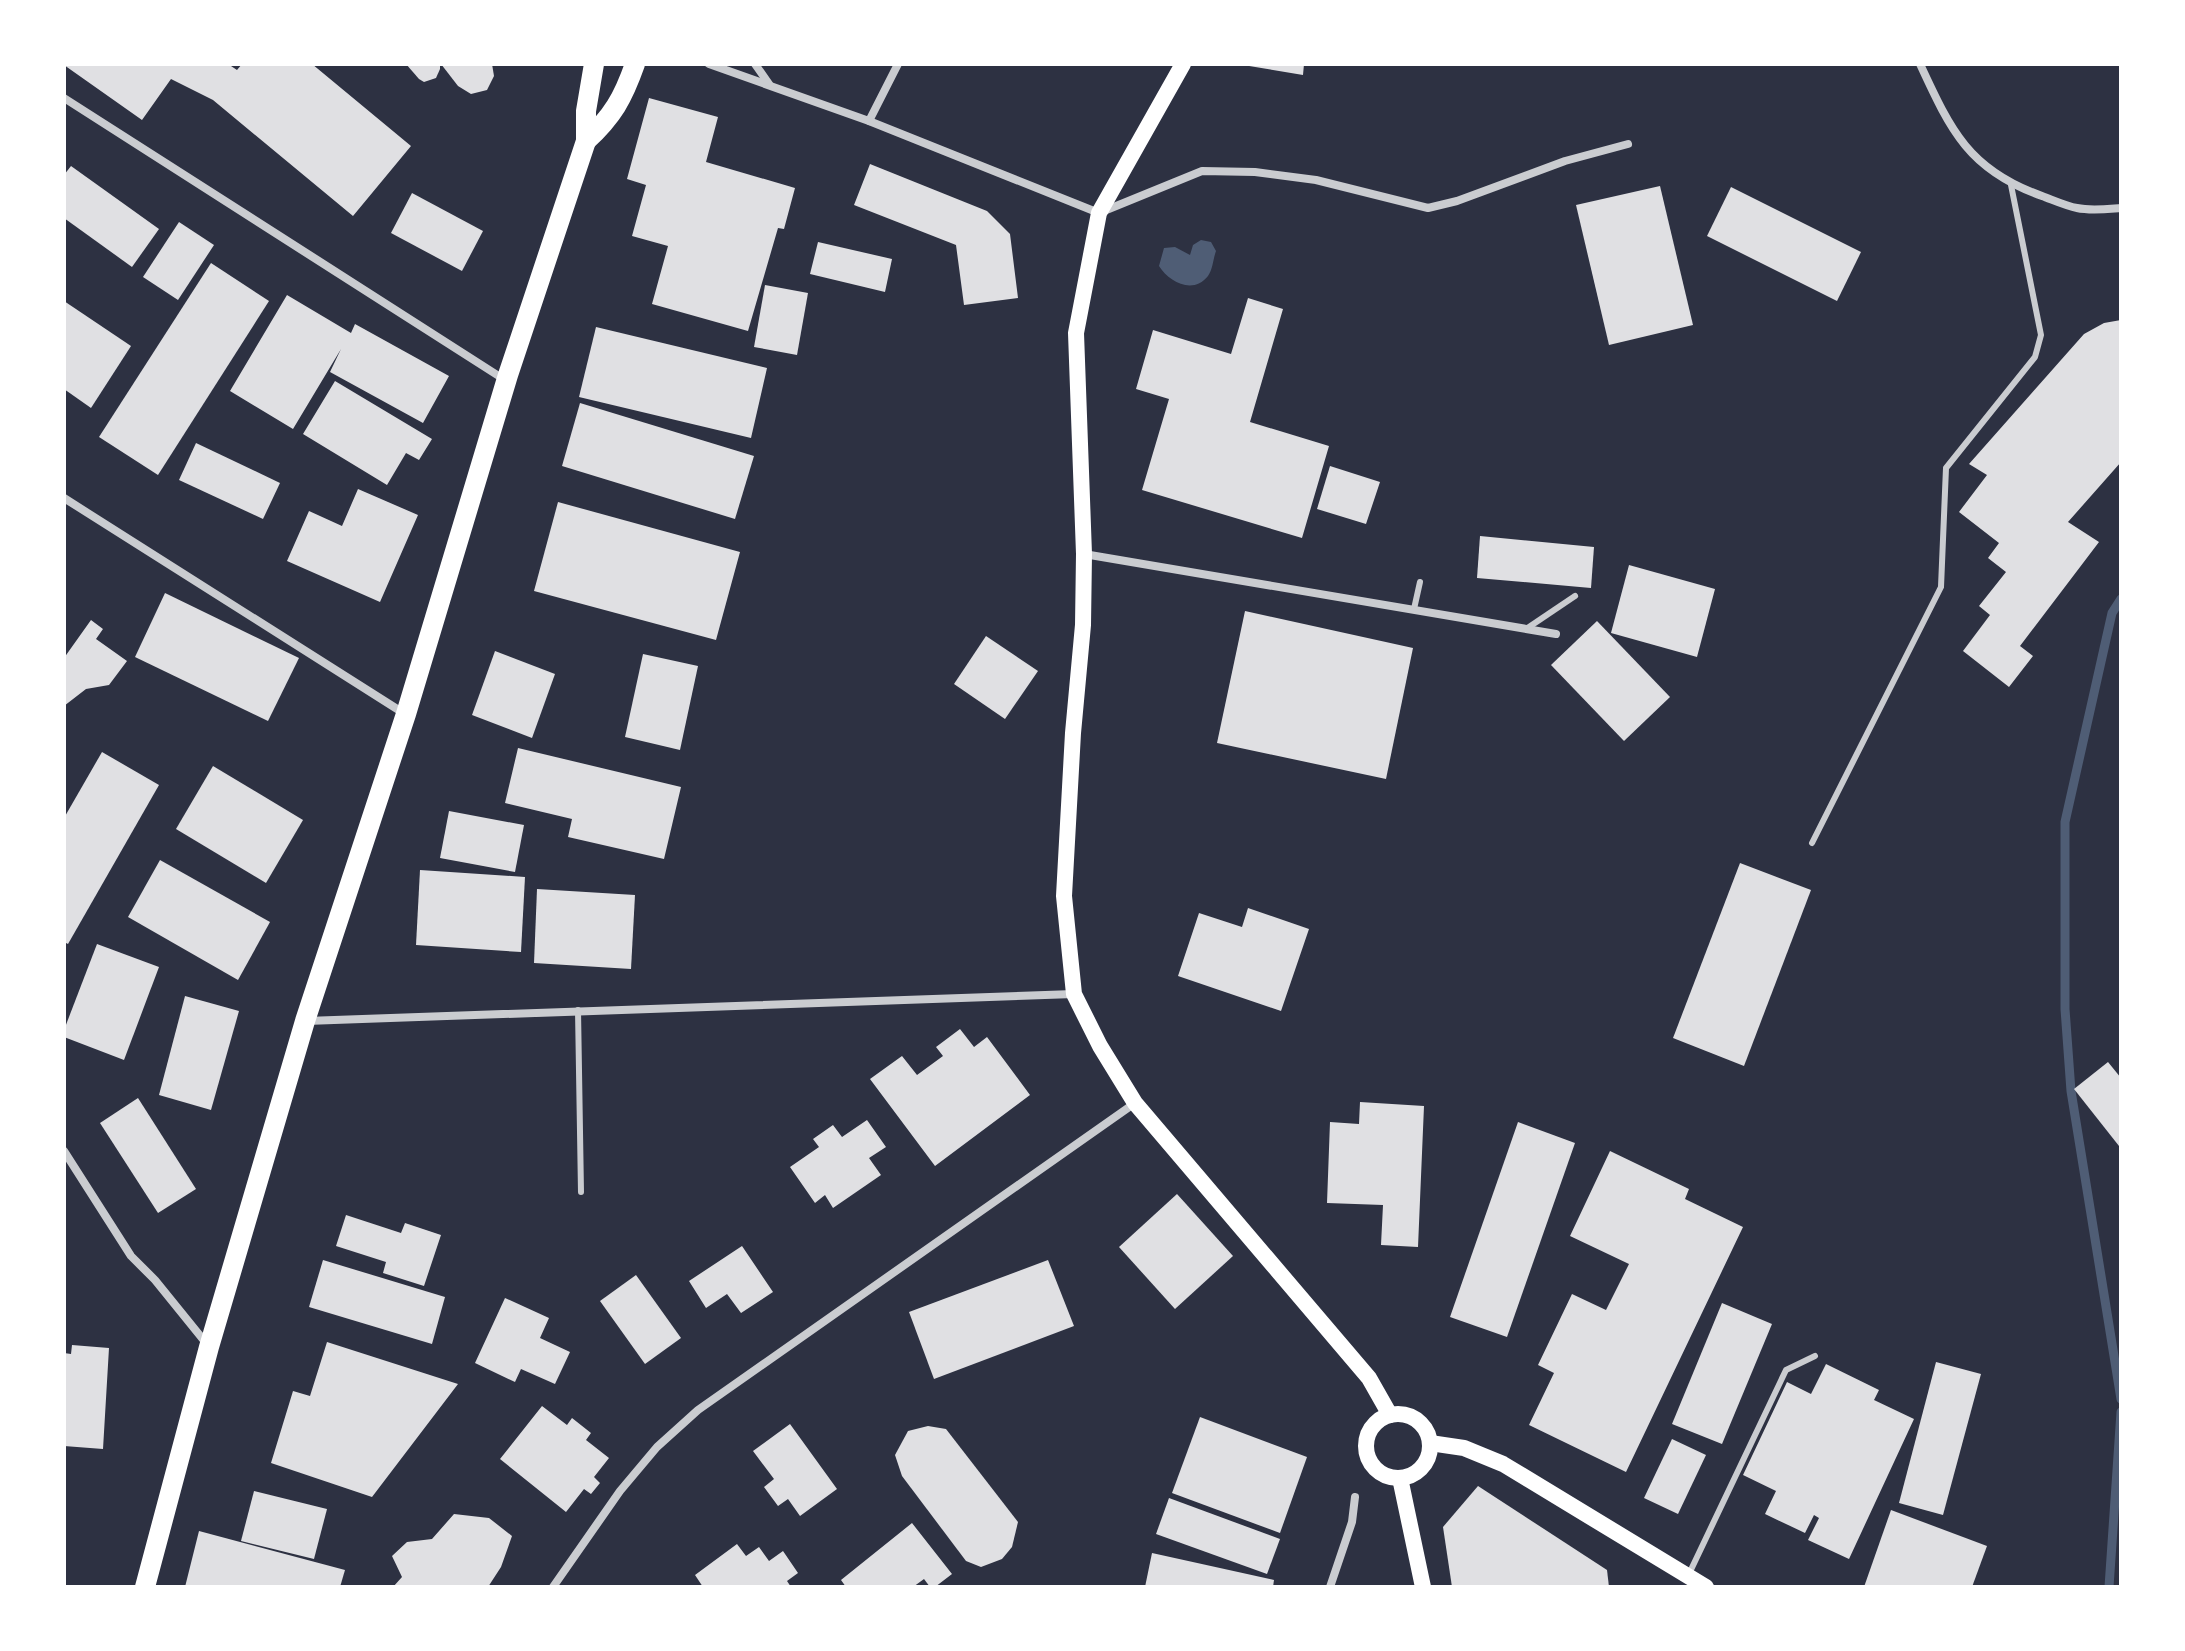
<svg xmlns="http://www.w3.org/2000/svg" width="2185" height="1651" font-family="'Alegreya Sans',sans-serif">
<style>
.water{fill:#4f5d75}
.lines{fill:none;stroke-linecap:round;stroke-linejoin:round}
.stream{stroke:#4f5d75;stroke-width:9}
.building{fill:#e0e0e3}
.service{stroke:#caccd0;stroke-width:6}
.minor{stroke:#caccd0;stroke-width:8}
.secondary{stroke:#fff;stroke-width:16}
.primary{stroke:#fff;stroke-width:20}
</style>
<rect width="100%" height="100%" fill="#2d3142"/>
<!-- water -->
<path class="water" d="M1201,240L1211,242L1216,251C1213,259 1213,269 1208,276C1193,295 1169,282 1159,266L1164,248L1175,247L1190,255L1193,245Z"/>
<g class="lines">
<!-- stream -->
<g class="stream">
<path d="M2121,599L2112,613L2065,822V1009L2071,1091L2121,1399"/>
<path d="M2109,1587L2121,1412"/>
</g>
</g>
<!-- building -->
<g class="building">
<path d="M228,64L237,70L242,64H312L411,146L353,216L213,100L171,79L142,120L64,65Z"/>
<path d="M406,64H440V69L436,78L424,82L419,79Z"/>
<path d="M441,64H492L494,76L487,90L471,94L458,86Z"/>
<path d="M1237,64H1304L1303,75Z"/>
<path d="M649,98L718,117L706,162L795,188L784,229L778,228L748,331L652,304L668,246L632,236L646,185L627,179Z"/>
<path d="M870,164L987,211L1010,234L1018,298L964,305L956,245L854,205Z"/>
<path d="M71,166L159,229L132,267L64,218V175Z"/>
<path d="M1660,186L1693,325L1609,345L1576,205Z"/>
<path d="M1731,187L1861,252L1837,301L1707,236Z"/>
<path d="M412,193L483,231L462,271L391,233Z"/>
<path d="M179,222L214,245L178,300L143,277Z"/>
<path d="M818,242L892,259L885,292L810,274Z"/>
<path d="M211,263L269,301L158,475L99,437Z"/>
<path d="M765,285L808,293L797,355L754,347Z"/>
<path d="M287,295L351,333L355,324L449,376L423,423L330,372L341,349L293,429L230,391Z"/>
<path d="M1248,298L1283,309L1250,422L1329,446L1302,538L1142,490L1169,399L1136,389L1153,330L1231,354Z"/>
<path d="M64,301L131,346L91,408L64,389Z"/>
<path d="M2121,320V462L2068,522L2099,542L2020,646L2033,656L2009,687L1963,651L1990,615L1979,606L2006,572L1988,558L1999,543L1959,512L1987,475L1969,464L2084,334L2104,323Z"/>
<path d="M596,327L767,368L751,438L579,397Z"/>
<path d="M335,381L432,439L419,460L406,453L387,485L303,434Z"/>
<path d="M580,403L754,456L735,519L562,466Z"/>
<path d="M196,443L280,483L263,519L179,480Z"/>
<path d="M1330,466L1380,482L1366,524L1317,509Z"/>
<path d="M358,489L418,515L380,602L287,561L309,511L342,526Z"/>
<path d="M558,502L740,552L716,640L534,591Z"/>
<path d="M1480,536L1594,547L1591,588L1477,578Z"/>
<path d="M1629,565L1715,589L1697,657L1611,633Z"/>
<path d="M165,593L299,658L268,721L135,657Z"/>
<path d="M1245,611L1413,648L1386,779L1217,743Z"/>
<path d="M91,620L103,629L96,639L127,661L109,685L86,689L64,706V658Z"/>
<path d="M1597,621L1670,697L1624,741L1551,665Z"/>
<path d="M986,636L1038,671L1005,719L954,684Z"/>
<path d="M495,651L555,674L532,738L472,715Z"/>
<path d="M643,654L698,666L680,750L625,737Z"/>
<path d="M518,748L681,787L664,859L568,837L572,819L505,803Z"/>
<path d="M102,752L159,785L68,944L64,942V818Z"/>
<path d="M213,766L303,820L266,883L176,829Z"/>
<path d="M449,811L524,825L515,872L440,858Z"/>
<path d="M160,860L270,922L238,980L128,917Z"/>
<path d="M1740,863L1811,890L1744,1066L1673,1038Z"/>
<path d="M420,870L525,877L521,952L416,945Z"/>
<path d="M537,889L635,895L631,969L534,963Z"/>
<path d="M1248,908L1309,929L1281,1011L1178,976L1199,913L1242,927Z"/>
<path d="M97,944L159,967L124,1060L64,1037V1030Z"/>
<path d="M185,996L239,1011L211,1110L159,1095Z"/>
<path d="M960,1029L974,1047L987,1037L1030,1095L935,1166L870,1079L902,1056L917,1075L943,1056L936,1047Z"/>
<path d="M2108,1062L2121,1078L2119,1146L2074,1089Z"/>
<path d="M138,1098L196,1189L158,1213L100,1123Z"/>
<path d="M1360,1102L1424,1106L1418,1247L1381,1245L1383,1205L1327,1203L1330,1122L1359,1124Z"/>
<path d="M867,1120L886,1147L869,1158L881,1175L833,1208L825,1195L815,1203L790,1167L819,1147L813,1139L833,1125L842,1137Z"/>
<path d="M1518,1122L1575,1143L1507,1337L1450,1317Z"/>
<path d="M1610,1151L1689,1189L1685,1199L1743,1227L1626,1472L1529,1425L1554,1373L1538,1365L1572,1294L1606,1310L1629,1264L1570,1236Z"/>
<path d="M1177,1194L1233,1256L1175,1309L1119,1247Z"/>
<path d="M346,1215L401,1233L405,1223L441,1235L424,1286L383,1273L386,1262L336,1246Z"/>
<path d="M742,1246L773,1292L741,1313L727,1294L706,1308L689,1281Z"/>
<path d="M323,1260L445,1297L432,1344L309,1307Z"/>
<path d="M1048,1260L1074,1326L934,1379L909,1312Z"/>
<path d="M636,1275L681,1338L645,1364L600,1301Z"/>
<path d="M505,1298L549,1318L540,1338L570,1352L555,1384L521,1369L515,1382L475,1363Z"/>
<path d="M1722,1303L1772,1324L1722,1444L1672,1424Z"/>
<path d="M327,1342L458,1384L372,1497L271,1463L293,1391L310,1396Z"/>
<path d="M72,1345L109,1348L103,1449L64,1446V1353L71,1354Z"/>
<path d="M1936,1362L1981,1374L1943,1515L1899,1503Z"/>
<path d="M1826,1364L1879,1390L1874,1400L1914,1419L1849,1559L1808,1540L1819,1518L1814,1515L1805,1533L1765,1514L1776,1491L1743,1475L1787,1382L1811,1394Z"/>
<path d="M542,1406L567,1425L572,1418L591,1433L586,1440L609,1458L594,1477L600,1483L591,1494L584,1489L566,1512L500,1459Z"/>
<path d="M1200,1417L1307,1457L1280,1533L1172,1493Z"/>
<path d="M790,1424L837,1489L800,1516L788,1499L778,1506L764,1487L774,1479L753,1451Z"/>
<path d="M928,1426L946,1429L1018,1522L1012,1547L1002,1559L981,1567L966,1561L902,1476L895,1455L908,1431Z"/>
<path d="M1672,1439L1706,1455L1678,1514L1644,1498Z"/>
<path d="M1478,1486L1607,1570L1609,1587H1452L1443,1527Z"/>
<path d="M254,1491L327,1509L314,1559L241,1541Z"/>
<path d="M1169,1498L1280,1539L1267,1574L1156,1534Z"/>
<path d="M1891,1510L1987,1546L1972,1587H1864Z"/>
<path d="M454,1514L489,1518L512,1536L501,1567L488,1587H393L402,1577L392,1556L407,1542L432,1539Z"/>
<path d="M912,1523L952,1574L935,1587H930L924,1579L913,1587H846L841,1580Z"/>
<path d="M199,1531L345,1570L340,1587H185Z"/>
<path d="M737,1544L746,1556L759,1547L769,1561L783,1551L798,1573L787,1581L791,1587H703L695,1575Z"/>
<path d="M1152,1553L1274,1580L1273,1587H1145Z"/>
</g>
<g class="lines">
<!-- service -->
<g class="service">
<path d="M1414,609L1420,582"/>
<path d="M1526,629L1575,596"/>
<path d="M1812,843L1941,587L1946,468L2035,357L2041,335L2011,185"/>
<path d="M578,1010L581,1192"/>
<path d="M1688,1576L1786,1370L1815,1356"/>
</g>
<!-- minor -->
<g class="minor">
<path d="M709,64L869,121L1099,213L1202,171L1255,172L1316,180L1428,208L1457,201L1565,161L1628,144"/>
<path d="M755,64L769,84"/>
<path d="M1920,64C1951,131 1969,170 2042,196C2053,200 2066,206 2077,208C2091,211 2107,209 2121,208"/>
<path d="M64,98L505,380"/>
<path d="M869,121L898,64"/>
<path d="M64,498L405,714"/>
<path d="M1084,554L1556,634"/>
<path d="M306,1021L1074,994"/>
<path d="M64,1151L131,1256L155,1280L206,1343"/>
<path d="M553,1587L620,1491L657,1447L698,1410L1135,1103"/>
<path d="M1330,1587L1352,1522L1355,1497"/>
</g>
<!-- secondary -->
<g class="secondary">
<path d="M1183,64L1099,213L1076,333L1084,554L1083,625L1073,733L1064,896L1074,994L1100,1046L1135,1103L1369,1378L1390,1415"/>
<circle cx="1398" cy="1446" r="32"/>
<path d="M1430,1443L1464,1448L1503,1464L1706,1587"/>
<path d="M1400,1478L1423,1587"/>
</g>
<!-- primary -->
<g class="primary">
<path d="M586,141C613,116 623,98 635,64"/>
<path d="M145,1587L209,1347L305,1021L406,714L508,375L586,141V111L594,64"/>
</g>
</g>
<!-- border -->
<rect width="2185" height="1651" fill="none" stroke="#ffffff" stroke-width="132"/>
</svg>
